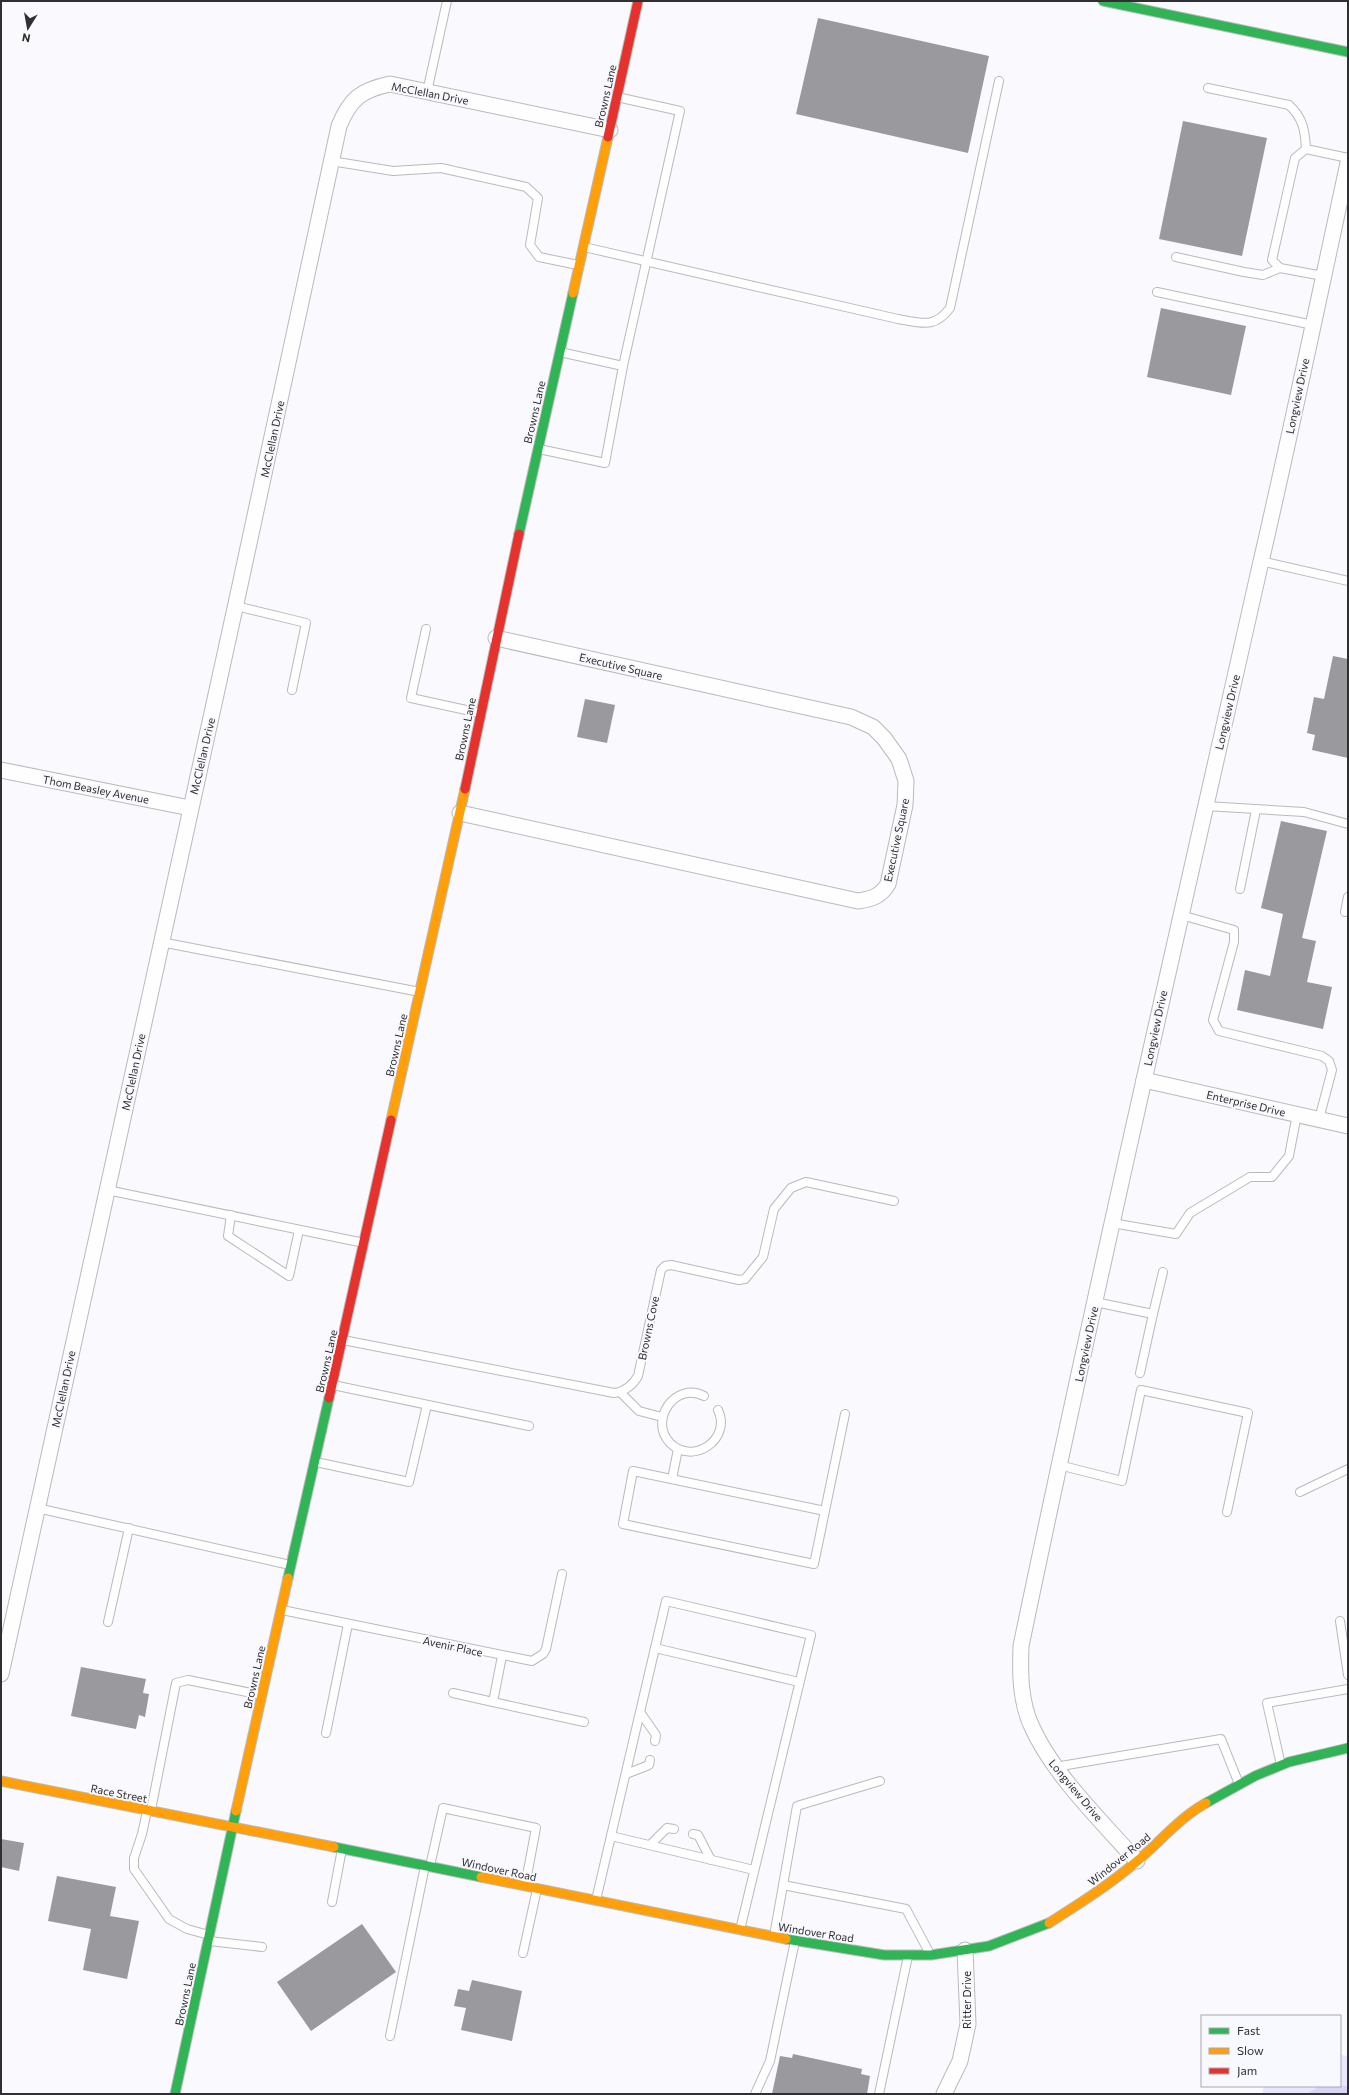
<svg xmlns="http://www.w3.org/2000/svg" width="1349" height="2095" font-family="Commissioner,sans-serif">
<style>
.green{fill:#e8e7fd}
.forest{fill:#d9d6f5}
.building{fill:#9a9a9e}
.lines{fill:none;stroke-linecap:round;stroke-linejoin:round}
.lane-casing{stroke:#bababd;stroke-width:10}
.street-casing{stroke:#bababd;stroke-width:17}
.fast-casing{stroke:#bababd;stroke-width:11}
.slow-casing{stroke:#bababd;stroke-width:11}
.jam-casing{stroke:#bababd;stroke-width:11}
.lane{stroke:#fefeff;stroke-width:8}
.street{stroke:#fefeff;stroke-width:15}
.fast{stroke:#30b455;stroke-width:9}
.slow{stroke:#ff9f0a;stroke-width:9}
.jam{stroke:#e5322d;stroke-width:9}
.labels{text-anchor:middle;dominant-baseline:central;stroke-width:4;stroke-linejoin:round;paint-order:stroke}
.street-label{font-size:11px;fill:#303033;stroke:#f8f8ff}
</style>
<rect width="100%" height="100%" fill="#f9f9fe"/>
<!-- green -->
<g class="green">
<path d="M1340,2055L1348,2056V2086L1340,2085Z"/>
<path d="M1264,2086H1319L1307,2094H1262Z"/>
</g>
<!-- forest -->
<path class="forest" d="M1340,2085L1348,2086V2094H1307L1319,2086Z"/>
<!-- building -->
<g class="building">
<path d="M818,18L989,56L968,153L796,114Z"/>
<path d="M1183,121L1267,138L1242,256L1159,239Z"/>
<path d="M1161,308L1246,326L1231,395L1147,377Z"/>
<path d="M1333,656L1348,659V758L1312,750L1315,735L1307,733L1314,697L1324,699Z"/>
<path d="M585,699L615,705L607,743L577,737Z"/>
<path d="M1281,821L1327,831L1302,938L1316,941L1307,982L1332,987L1323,1029L1237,1010L1245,970L1270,976L1283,914L1261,908Z"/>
<path d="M81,1667L146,1679L143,1693L149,1694L145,1717L139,1715L136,1729L71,1716Z"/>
<path d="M1,1839L24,1843L19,1871L1,1867Z"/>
<path d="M57,1876L116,1887L110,1916L139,1921L127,1979L83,1970L91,1929L48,1921Z"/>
<path d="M362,1924L396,1972L311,2031L277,1982Z"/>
<path d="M472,1980L522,1991L512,2041L461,2030L466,2008L454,2006L458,1989L469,1991Z"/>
<path d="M793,2054L862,2069L861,2074L870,2076L867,2094H772L780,2056L792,2058Z"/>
</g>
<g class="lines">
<!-- lane casing -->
<g class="lane-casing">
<g id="lane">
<path d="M1208,88L1289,105C1303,118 1305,130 1306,149"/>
<path d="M427,92L447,1"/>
<path d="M331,161L393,171L441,168L526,187L538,198L530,245L539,257L578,265"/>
<path d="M584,247L898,319C922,323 934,329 950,308L999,81"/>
<path d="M1176,257L1244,272L1263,275L1280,268"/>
<path d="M1323,276L1280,268L1272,260L1295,158L1306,149L1348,158"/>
<path d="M1157,292L1313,325"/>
<path d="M560,352L623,366"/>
<path d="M539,449L605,463L623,366L680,111L617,97"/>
<path d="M1261,561L1348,581"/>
<path d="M236,606L306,623L292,690"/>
<path d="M426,629L411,698L480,713"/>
<path d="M1206,806L1304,812L1348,824"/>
<path d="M1240,889L1256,810"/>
<path d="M1345,912L1348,897"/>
<path d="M1181,915L1234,930V942L1213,1020L1219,1031L1322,1056L1329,1061L1332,1070L1319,1119"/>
<path d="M161,942L420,992"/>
<path d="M107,1190L364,1243"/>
<path d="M231,1215L228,1236L289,1276L299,1230"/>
<path d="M1112,1223L1176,1234L1190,1213L1250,1177H1272L1289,1156L1297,1114"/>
<path d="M1095,1302L1153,1314L1140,1373"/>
<path d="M1153,1314L1163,1272"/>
<path d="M343,1340L614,1393C624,1392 633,1385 638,1376L661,1270L665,1266L671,1265L739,1280L745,1279L763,1257L774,1209L791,1188L806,1182L894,1201"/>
<path d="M333,1385L529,1426"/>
<path d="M620,1392L639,1411L662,1417"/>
<path d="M704,1396C676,1381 648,1420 670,1443C693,1466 732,1439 718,1410"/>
<path d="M316,1462L409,1482L427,1405"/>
<path d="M1059,1465L1122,1481L1141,1390L1248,1413L1227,1512"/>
<path d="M672,1479L678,1449"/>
<path d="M1300,1492L1348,1469"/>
<path d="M37,1508L290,1565"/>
<path d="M825,1511L633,1471L623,1524L814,1564L845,1414"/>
<path d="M282,1610L532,1661L543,1654L546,1649L562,1574"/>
<path d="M1340,1621L1348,1675"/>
<path d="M108,1622L129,1528"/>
<path d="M655,1648L799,1682"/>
<path d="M502,1656L493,1702L584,1722"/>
<path d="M453,1693L493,1702"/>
<path d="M640,1712L656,1735L655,1741"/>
<path d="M326,1733L348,1624"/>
<path d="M1281,1765L1267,1703L1348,1689"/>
<path d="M1055,1767L1221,1739L1239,1784"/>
<path d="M626,1774L649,1765L650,1760"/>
<path d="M151,1810L176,1683L188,1680L261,1695"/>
<path d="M147,1811L142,1834L134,1858V1869L169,1919L187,1929L209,1935"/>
<path d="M693,1834L698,1835L711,1860"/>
<path d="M611,1836L754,1870"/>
<path d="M650,1845L667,1828L674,1829"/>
<path d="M430,1866L443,1808L536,1828L525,1886"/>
<path d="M783,1885L906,1909L930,1954"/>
<path d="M596,1900L666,1601L811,1635L740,1930"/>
<path d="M332,1902L342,1849"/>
<path d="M774,1936L797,1806L880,1781"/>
<path d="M209,1941L262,1947"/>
<path d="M523,1953L537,1889"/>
<path d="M390,2036L425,1866"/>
<path d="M755,2094L770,2061L795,1941"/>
<path d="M879,2094L908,1956"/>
</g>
</g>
<!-- street casing -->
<g class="street-casing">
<g id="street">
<path d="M1,770L190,808"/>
<path d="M460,813L858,901C872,899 881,896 888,884L905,805L906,781L899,759L884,738L873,727L851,717L496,638"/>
<path d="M1144,1080L1348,1126"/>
<path d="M1,1674L237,599L339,126C350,99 361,90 390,84L610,130"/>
<path d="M1137,1861C1102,1822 1053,1774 1032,1727C1020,1702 1020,1673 1021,1646C1096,1285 1179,926 1260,566C1291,432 1319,297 1348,163"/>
<path d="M944,2094L960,2061L968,2024L965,1950"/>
</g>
</g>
<!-- fast casing -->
<g class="fast-casing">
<g id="fast">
<path d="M1103,1L1348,52"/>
<path d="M519,534L573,293"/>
<path d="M288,1578L329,1398"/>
<path d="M1206,1803L1255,1776L1289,1762L1348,1748"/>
<path d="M334,1847L481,1877"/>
<path d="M786,1939L884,1955H931L989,1946L1049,1923"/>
<path d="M175,2094L236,1811"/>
</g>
</g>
<!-- slow casing -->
<g class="slow-casing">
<g id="slow">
<path d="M573,293L608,137"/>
<path d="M391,1120L465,789"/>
<path d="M1,1781L334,1847"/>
<path d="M236,1811L288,1578"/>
<path d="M481,1877L786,1939"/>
<path d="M1049,1923C1079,1904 1109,1885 1136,1862C1160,1842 1179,1818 1206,1803"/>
</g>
</g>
<!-- jam casing -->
<g class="jam-casing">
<g id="jam">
<path d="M608,137L638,1"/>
<path d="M465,789L519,534"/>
<path d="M329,1398L391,1120"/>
</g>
</g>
<!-- lane -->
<use href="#lane" class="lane"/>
<!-- street -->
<use href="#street" class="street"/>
<!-- fast -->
<use href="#fast" class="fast"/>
<!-- slow -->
<use href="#slow" class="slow"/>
<!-- jam -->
<use href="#jam" class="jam"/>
</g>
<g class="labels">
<!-- street labels -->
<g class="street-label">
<text transform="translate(430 93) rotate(11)">McClellan Drive</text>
<text transform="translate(605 96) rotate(-77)">Browns Lane</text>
<text transform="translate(1297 396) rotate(-78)">Longview Drive</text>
<text transform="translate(534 412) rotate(-77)">Browns Lane</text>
<text transform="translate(272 439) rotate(-78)">McClellan Drive</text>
<text transform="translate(621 666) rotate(13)">Executive Square</text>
<text transform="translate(1227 712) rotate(-77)">Longview Drive</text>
<text transform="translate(465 729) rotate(-78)">Browns Lane</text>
<text transform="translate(202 756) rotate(-77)">McClellan Drive</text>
<text transform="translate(96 789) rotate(11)">Thom Beasley Avenue</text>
<text transform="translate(896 840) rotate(-78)">Executive Square</text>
<text transform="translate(1155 1028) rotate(-78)">Longview Drive</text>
<text transform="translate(396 1045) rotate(-77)">Browns Lane</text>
<text transform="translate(133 1072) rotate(-78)">McClellan Drive</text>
<text transform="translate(1246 1103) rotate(13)">Enterprise Drive</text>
<text transform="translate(648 1328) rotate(-78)">Browns Cove</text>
<text transform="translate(1086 1344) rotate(-78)">Longview Drive</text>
<text transform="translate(326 1361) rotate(-77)">Browns Lane</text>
<text transform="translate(63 1389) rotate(-78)">McClellan Drive</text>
<text transform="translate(453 1646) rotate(12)">Avenir Place</text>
<text transform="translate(254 1677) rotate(-77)">Browns Lane</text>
<text transform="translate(1076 1790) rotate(50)">Longview Drive</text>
<text transform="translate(119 1793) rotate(11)">Race Street</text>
<text transform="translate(1119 1859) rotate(-39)">Windover Road</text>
<text transform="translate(499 1869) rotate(12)">Windover Road</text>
<text transform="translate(816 1932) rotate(9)">Windover Road</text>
<text transform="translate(185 1994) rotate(-78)">Browns Lane</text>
<text transform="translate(966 2000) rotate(-90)">Ritter Drive</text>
</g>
</g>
<!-- border -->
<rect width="1349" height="2095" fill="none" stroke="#303033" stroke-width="4"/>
<!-- legend -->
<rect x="1201" y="2015" width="140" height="72" fill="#f8f8ff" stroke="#a8a8ad"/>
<rect x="1209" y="2028" width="20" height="6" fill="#30b455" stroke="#a8a8ad"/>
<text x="1237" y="2035" font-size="12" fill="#303033">Fast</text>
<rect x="1209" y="2048" width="20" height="6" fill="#ff9f0a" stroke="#a8a8ad"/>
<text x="1237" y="2055" font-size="12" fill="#303033">Slow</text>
<rect x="1209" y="2068" width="20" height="6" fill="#e5322d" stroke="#a8a8ad"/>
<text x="1237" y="2075" font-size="12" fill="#303033">Jam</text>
<!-- north arrow -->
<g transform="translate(28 28) rotate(191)" stroke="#f8f8ff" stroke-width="3" paint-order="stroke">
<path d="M0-3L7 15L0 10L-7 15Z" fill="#303033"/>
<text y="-6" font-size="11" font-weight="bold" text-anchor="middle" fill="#303033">N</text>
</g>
</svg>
